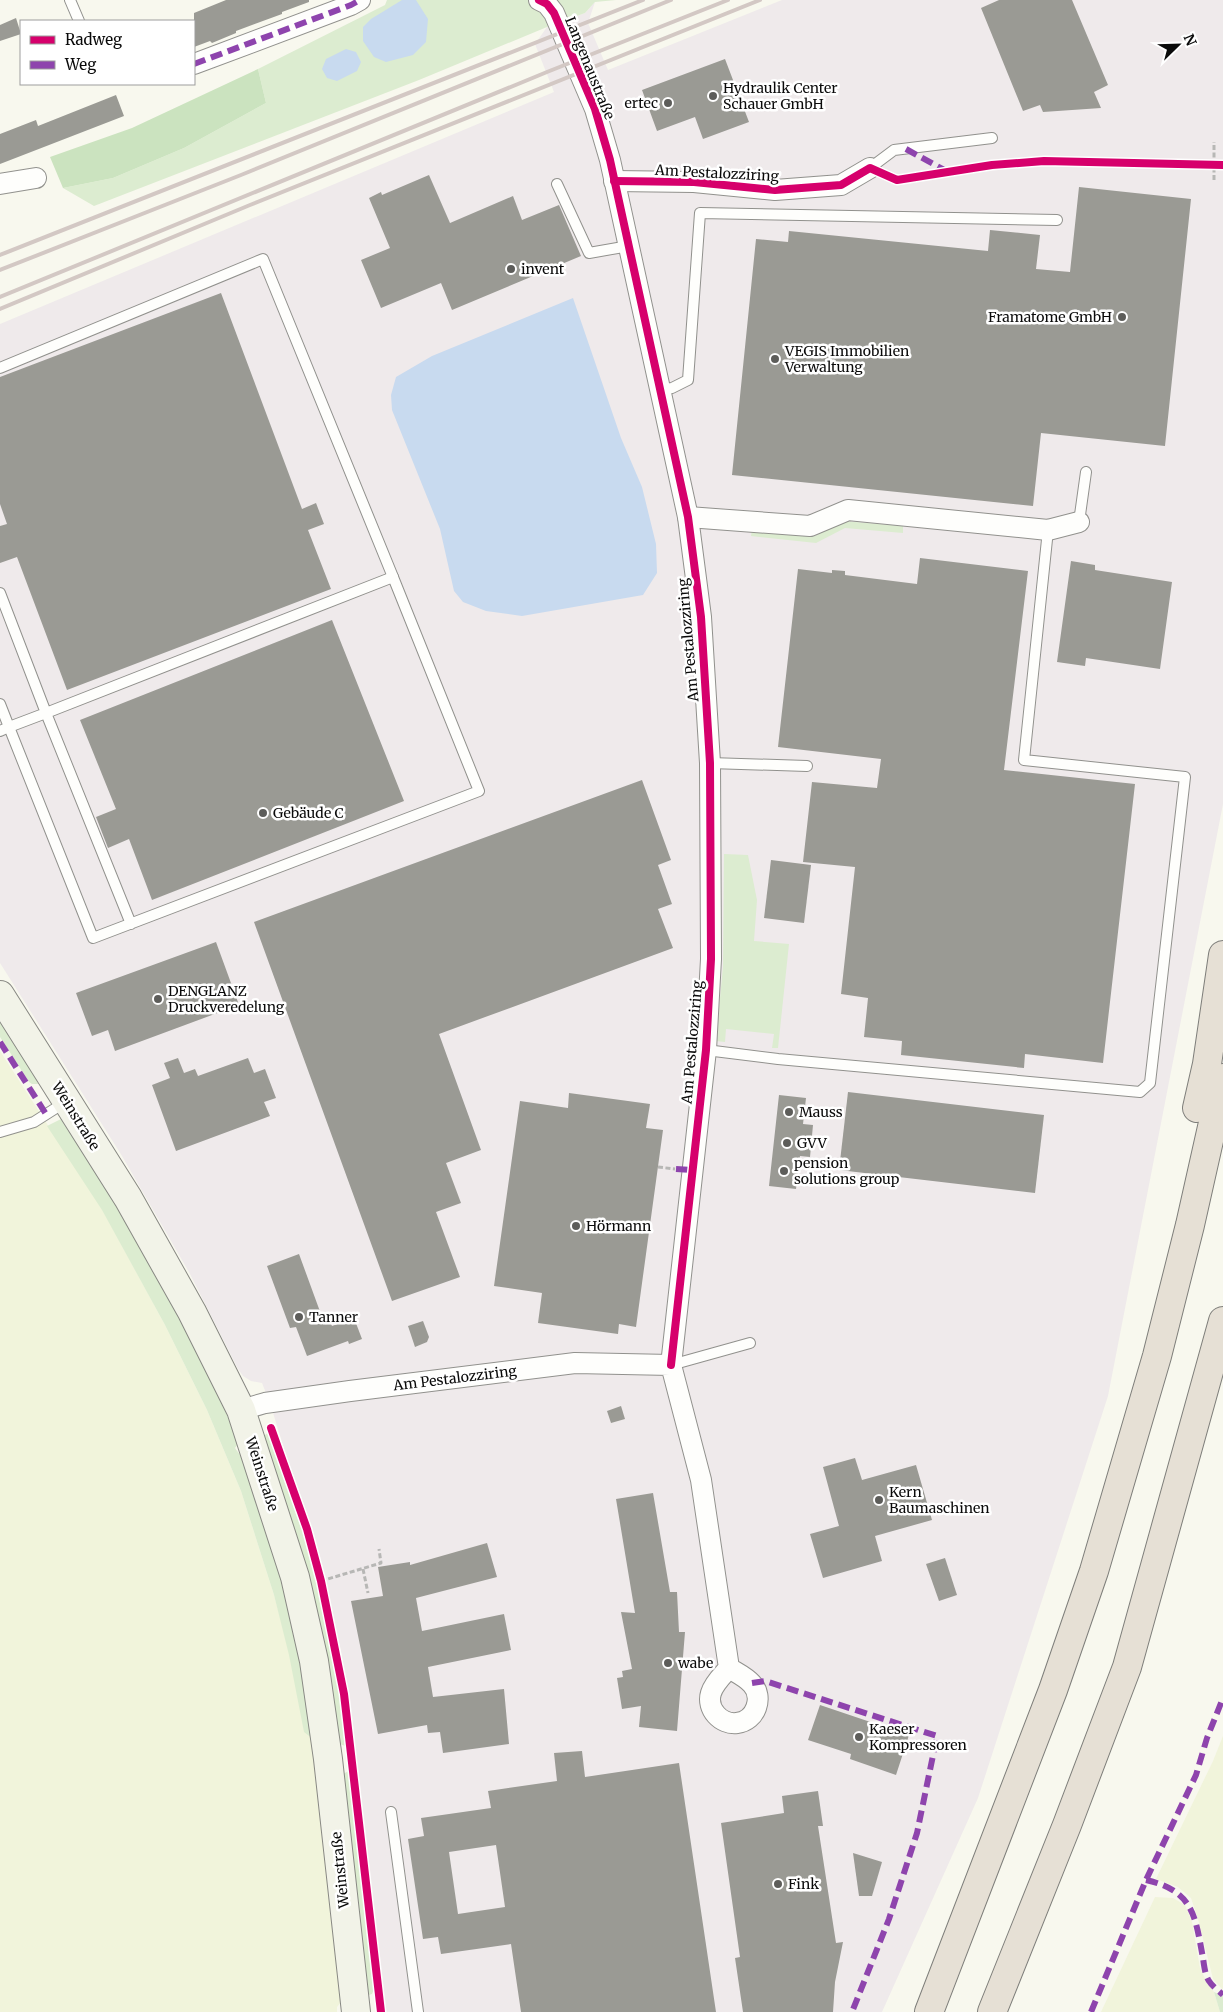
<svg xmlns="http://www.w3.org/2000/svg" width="1223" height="2012" font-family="Merriweather,serif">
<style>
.industrial{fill:#efeaeb}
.farmland{fill:#f1f4db}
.green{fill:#dcecd0}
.forest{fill:#cbe3bf}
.water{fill:#c8daef}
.building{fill:#9a9a94;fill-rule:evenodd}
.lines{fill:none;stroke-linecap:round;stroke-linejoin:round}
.service-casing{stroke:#91918d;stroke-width:12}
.minor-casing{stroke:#91918d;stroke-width:22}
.secondary-casing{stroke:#888883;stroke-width:30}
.motorway-casing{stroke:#7e7e7a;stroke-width:30}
.path{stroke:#b7b7b5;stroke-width:3;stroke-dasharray:5 2.5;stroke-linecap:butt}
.service{stroke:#fefefc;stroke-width:10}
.minor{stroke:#fefefc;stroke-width:20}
.secondary{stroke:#f2f3e8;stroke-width:28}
.motorway{stroke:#e6e0d5;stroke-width:28}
.rail{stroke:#d3c8c4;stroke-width:4}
.quiet{stroke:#8e44ad;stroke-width:6;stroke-dasharray:12 6;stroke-linecap:butt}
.cycleway-casing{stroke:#fff;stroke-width:11}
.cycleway{stroke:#d6006c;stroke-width:8}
.poi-dot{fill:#5d5d5a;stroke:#fff;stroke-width:2}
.labels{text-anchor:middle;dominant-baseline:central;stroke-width:5;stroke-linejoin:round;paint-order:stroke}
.street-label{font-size:14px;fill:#0a0a0a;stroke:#fff}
.poi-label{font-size:14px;fill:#0a0a0a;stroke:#fff;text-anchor:start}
</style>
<rect width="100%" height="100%" fill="#f8f8ee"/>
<!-- industrial -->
<path class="industrial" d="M782,0H1223V804L1108,1396L978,1798L882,2012H384L359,1778L341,1651L322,1572L270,1403L262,1383L251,1381L243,1376L238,1369L190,1274L122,1156L0,963V324L554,92L535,44L547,27L585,13L595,2L588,23L608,70Z"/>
<!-- farmland -->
<g class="farmland">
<path d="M0,1051L102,1209L165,1325L207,1410L241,1491L274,1595L313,1739L342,2001L337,2007V2012H0Z"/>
<path d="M1223,1736V1990L1213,1979L1198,1919L1191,1898L1178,1887L1156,1879L1213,1761Z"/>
<path d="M1155,1897L1173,1898L1185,1905L1192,1922L1200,1968L1207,1983L1214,1992L1220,2012H1101Z"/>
</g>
<!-- green -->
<g class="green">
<path d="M387,0H616L595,2L585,13L547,27L419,80L94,206L63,188L113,178L184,148L266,103L258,69L385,5Z"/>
<path d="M843,521L903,526V533L845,528L816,543L751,536L752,530L815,536Z"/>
<path d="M724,854L748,855L757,900L754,941L789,944L778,1048H772L774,1034L726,1029L725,1042L716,1041L723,966Z"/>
<path d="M0,1015L35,1072L38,1084H32L29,1082L0,1037Z"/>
<path d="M65,1117L171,1293L227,1415L238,1444L235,1448L246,1463L289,1601L300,1653L313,1739L304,1732L289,1655L274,1595L241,1491L207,1410L165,1325L102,1210L47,1126Z"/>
<path d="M269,1432C286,1481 304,1531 317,1582C331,1636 340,1692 348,1747L337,1743L264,1447L265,1435Z"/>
<path d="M350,1770L374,1989L372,1994L365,1996L340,1776Z"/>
<path d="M1214,1992L1223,1996V2012H1220Z"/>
</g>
<!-- forest -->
<path class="forest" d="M258,69L266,103L184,148L113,178L63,188L50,157L132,128Z"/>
<!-- water -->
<g class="water">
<path d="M402,0H416L428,19L426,42L413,55L386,62L374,57L363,41V27L371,19Z"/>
<path d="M346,49L356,52L361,62L357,71L337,81L327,78L322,69L326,59Z"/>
<path d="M573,298L621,438L642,487L656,544L657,573L643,595L522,616L486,611L463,602L454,591L440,529L392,410L391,395L396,377L432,356Z"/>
</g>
<!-- building -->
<g class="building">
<path d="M226,0H309V2L282,12V14L236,31V33L212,43L210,41L194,47V13Z"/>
<path d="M999,0H1072L1108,85L1094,92L1101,108L1043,112L1040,105L1023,111L981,8Z"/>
<path d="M16,18L21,34L0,41V25Z"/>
<path d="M725,59L749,122L703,139L695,117L657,131L642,90Z"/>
<path d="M116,95L124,116L0,164V134L36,120L38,126Z"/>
<path d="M429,175L450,223L513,196L522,220L559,205L581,256L452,310L441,283L381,308L361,260L390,248L369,198L381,192L382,195Z"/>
<path d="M1079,187L1191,199L1165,446L1041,433L1033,506L732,475L756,239L788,242L789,231L988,251L990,230L1040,235L1036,269L1070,272Z"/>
<path d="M221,293L302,509L316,503L324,524L308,530L331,589L67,690L17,557L0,563V526L7,524L0,504V377Z"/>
<path d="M920,558L1028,571L1004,770L1135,784L1103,1063L1025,1054L1024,1068L901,1055L902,1041L864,1037L868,998L841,994L855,867L803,862L812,782L877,788L881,759L778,747L798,569L832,573V570L845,571V575L917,584Z"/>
<path d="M1071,561L1095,565V570L1172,582L1160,669L1086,658L1085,666L1057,662Z"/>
<path d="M332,620L404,801L152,900L129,839L108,848L96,817L116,809L80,720Z"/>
<path d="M642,780L671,860L658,865L672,904L658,909L673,948L439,1034L481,1150L446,1163L461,1203L436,1212L460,1277L392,1301L254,922Z"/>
<path d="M771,860L811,865L804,923L764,918Z"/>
<path d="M216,942L239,1005L115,1051L108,1030L92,1036L76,993Z"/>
<path d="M178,1058L184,1073L195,1069L198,1076L248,1058L254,1073L265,1069L276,1098L264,1102L270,1116L176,1151L152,1085L170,1078L164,1063Z"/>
<path d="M848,1092L1044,1115L1035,1193L839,1170Z"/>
<path d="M569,1093L650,1104L646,1128L663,1130L636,1327L619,1324L618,1334L538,1323L542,1293L494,1286L520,1101L568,1108Z"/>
<path d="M779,1095L806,1098L803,1124L813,1125L810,1157L800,1156L796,1189L769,1186Z"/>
<path d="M299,1254L322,1317L327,1315L332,1326L354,1318L362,1339L349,1344L348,1341L307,1356L296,1327L290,1328L267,1266Z"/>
<path d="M423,1321L429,1337L427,1342L415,1347L408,1326Z"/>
<path d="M621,1406L625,1419L611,1423L607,1411Z"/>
<path d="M855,1458L862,1480L916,1465L932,1520L875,1536L882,1561L823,1578L810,1534L839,1526L823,1467Z"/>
<path d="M653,1493L670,1592H677L679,1632H685L677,1731L639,1727L641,1706L622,1709L617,1678L623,1677L622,1671L632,1669L621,1612L635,1613L616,1499Z"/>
<path d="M487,1543L497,1577L416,1598L422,1631L504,1614L511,1650L428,1667L433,1697L504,1689L509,1744L443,1753L440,1732L428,1733L427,1725L378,1734L351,1601L383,1596L378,1567L410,1562V1565Z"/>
<path d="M945,1558L957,1595L939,1601L926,1564Z"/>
<path d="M820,1705L909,1735L896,1775L850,1759L851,1754L808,1740Z"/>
<path d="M582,1751L585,1777L679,1763L716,2012H521L511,1944L441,1954L438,1937L423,1939L408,1839L424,1836L421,1818L491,1808L488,1791L557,1781L554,1753ZM496,1845L505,1907L458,1914L449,1852Z"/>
<path d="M818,1791L823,1826H818L836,1943L843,1942L835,1982L833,2012H743L735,1958L740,1957L721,1823L784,1813L782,1796Z"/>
<path d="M853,1853L882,1862L872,1896H859Z"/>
</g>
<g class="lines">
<!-- service casing -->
<g class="service-casing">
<g id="service">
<path d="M70,0L79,21"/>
<path d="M870,168L894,150L992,138"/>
<path d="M557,184L589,253L629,246"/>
<path d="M0,368L263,259L393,577"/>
<path d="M661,390L672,388L688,380L700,213L1057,220"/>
<path d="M1079,522L1086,472"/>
<path d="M0,593L46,713L9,727L93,938L479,791L393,577L46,713L131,924"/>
<path d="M0,704L9,727L0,731"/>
<path d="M710,763L807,766"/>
<path d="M706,1050L778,1059L1140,1092L1150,1083L1185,777L1024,760L1048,530"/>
<path d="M0,1132L34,1122L67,1101"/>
<path d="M671,1365L750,1343"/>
<path d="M391,1812L418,2012"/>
</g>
</g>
<!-- minor casing -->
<g class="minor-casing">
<g id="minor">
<path d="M539,0L547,4L554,13L595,109L610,160L688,517L701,617L710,763L711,959L706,1050L671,1365"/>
<path d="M194,64L351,5L360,0"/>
<path d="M614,181L694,182L775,190L841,185L870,168"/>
<path d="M0,184L36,178"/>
<path d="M688,517L810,526L848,510L1048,530L1079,522"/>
<path d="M241,1410L265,1403L350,1391L575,1363L671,1365L701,1480L729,1668C723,1675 714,1683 711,1693C706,1709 721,1725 737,1723C756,1721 764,1697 752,1684C746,1677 737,1673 729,1668"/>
</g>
</g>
<!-- secondary casing -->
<g class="secondary-casing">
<path id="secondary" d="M0,995L128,1198L192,1312L241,1410L295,1577L314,1661L328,1759L356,2012"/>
</g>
<!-- motorway casing -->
<g class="motorway-casing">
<g id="motorway">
<path d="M1197,1108L1207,1064L1223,955"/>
<path d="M929,2012L1053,1690L1094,1571L1157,1356L1190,1225L1223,1078"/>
<path d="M992,2012L1067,1825L1127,1667L1223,1321"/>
</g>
</g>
<!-- path -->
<g class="path">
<path d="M1214,180V142"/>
<path d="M658,1167L675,1169"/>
<path d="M363,1569L368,1593"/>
<path d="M321,1581L381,1563L379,1549"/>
</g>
<!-- service -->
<use href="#service" class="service"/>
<!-- minor -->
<use href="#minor" class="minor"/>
<!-- secondary -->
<use href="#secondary" class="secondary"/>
<!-- motorway -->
<use href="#motorway" class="motorway"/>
<!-- rail -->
<g class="rail">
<path d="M0,255L643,0"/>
<path d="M0,270L241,175L671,0"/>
<path d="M0,297L547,72L728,0"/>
<path d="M0,309L250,205L760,0"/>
</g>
<!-- quiet -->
<g class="quiet">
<path d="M194,64L351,5L360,0"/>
<path d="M906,149L948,172"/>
<path d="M0,1042L46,1114"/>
<path d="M676,1169L693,1170"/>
<path d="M752,1683L765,1681L937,1736L917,1833L889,1919L852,2012"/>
<path d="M1146,1880C1194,1891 1195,1916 1203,1958C1204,1965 1205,1975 1209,1981C1212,1986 1219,1991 1223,1995"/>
<path d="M1091,2012L1146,1880L1196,1775L1207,1738L1223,1698"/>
</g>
<!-- cycleway casing -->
<g class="cycleway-casing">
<g id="cycleway">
<path d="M539,0L547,4L554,13L595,109L610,160L688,517L701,617L710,763L711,959L706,1050L671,1365"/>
<path d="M614,181L694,182L775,190L841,185L870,168L897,180L992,165L1044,161L1223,165"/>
<path d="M271,1428L307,1529L321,1581L344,1694L381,2012"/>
</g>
</g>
<!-- cycleway -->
<use href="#cycleway" class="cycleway"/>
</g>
<!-- markers -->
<g class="poi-dot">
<circle cx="713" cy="96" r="5"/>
<circle cx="668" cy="103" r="5"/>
<circle cx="511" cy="269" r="5"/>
<circle cx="1122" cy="317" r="5"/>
<circle cx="775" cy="359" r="5"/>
<circle cx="263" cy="813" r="5"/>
<circle cx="158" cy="999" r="5"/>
<circle cx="789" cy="1112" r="5"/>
<circle cx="787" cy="1143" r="5"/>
<circle cx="784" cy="1171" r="5"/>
<circle cx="576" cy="1226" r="5"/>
<circle cx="299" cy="1317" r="5"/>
<circle cx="879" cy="1500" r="5"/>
<circle cx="668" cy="1663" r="5"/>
<circle cx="859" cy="1737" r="5"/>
<circle cx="778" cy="1884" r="5"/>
</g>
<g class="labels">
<!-- street labels -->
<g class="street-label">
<text transform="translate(590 68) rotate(68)">Langenaustraße</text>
<text transform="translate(717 173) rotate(3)">Am Pestalozziring</text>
<text transform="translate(688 640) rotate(-95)">Am Pestalozziring</text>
<text transform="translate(692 1042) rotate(-85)">Am Pestalozziring</text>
<text transform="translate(76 1116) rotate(58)">Weinstraße</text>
<text transform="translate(455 1378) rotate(-7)">Am Pestalozziring</text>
<text transform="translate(262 1474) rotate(72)">Weinstraße</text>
<text transform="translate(340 1870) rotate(-96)">Weinstraße</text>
</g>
<!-- poi labels -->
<g class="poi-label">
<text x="723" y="88">Hydraulik Center<tspan x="723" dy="16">Schauer GmbH</tspan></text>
<text x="658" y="103" text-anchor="end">ertec</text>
<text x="521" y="269">invent</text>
<text x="1112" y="317" text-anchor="end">Framatome GmbH</text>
<text x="785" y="351">VEGIS Immobilien<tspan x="785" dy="16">Verwaltung</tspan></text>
<text x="273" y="813">Gebäude C</text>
<text x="168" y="991">DENGLANZ<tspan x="168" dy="16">Druckveredelung</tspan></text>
<text x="799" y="1112">Mauss</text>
<text x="797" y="1143">GVV</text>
<text x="794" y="1163">pension<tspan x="794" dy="16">solutions group</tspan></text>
<text x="586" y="1226">Hörmann</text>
<text x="309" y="1317">Tanner</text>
<text x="889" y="1492">Kern<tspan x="889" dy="16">Baumaschinen</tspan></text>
<text x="678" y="1663">wabe</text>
<text x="869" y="1729">Kaeser<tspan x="869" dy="16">Kompressoren</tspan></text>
<text x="788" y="1884">Fink</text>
</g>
</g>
<!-- legend -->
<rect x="20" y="20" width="175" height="65" fill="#ffffff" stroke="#9d9d9d"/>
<rect x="30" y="36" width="25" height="8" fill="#d6006c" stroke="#9d9d9d"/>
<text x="65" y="45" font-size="15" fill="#0a0a0a">Radweg</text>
<rect x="30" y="61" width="25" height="8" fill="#8e44ad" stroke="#9d9d9d"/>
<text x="65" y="70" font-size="15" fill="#0a0a0a">Weg</text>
<!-- north arrow -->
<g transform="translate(1178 45) rotate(67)" stroke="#ffffff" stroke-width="4" paint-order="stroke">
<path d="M0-4L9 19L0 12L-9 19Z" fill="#0a0a0a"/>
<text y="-8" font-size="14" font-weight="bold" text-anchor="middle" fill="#0a0a0a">N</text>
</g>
</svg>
